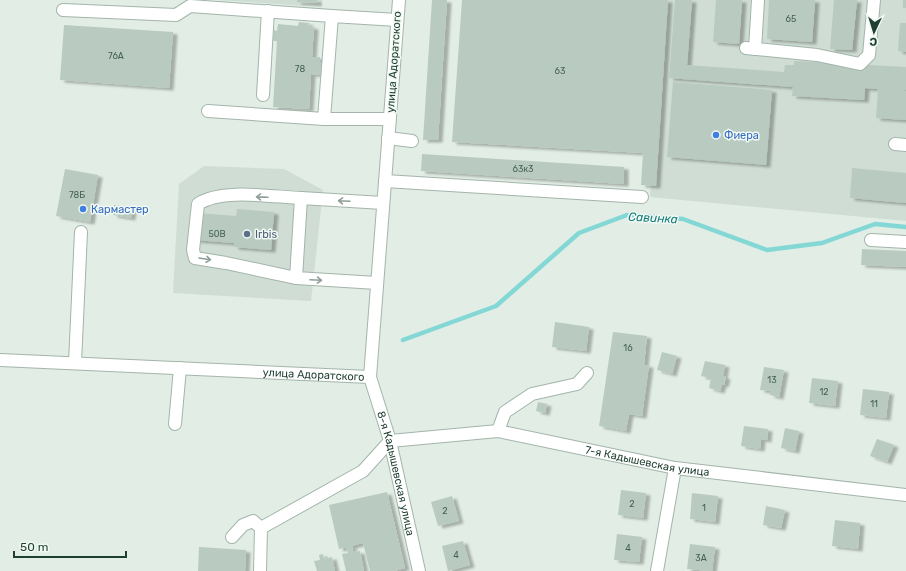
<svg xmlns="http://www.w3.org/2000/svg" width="906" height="571" font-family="Rubik,sans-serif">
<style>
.built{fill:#cfddd4}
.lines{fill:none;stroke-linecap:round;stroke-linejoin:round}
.stream{stroke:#83d7d4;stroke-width:4.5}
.building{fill:#b9cbc0;filter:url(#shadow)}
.minor-casing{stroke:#a3b5ab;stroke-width:14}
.minor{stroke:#fff;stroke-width:12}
.oneway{stroke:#8f9f98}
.shop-dot{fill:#3f7fe0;stroke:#f1f9f4;stroke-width:1.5}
.service-dot{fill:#5c6f8a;stroke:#f1f9f4;stroke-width:1.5}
.labels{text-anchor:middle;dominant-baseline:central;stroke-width:3;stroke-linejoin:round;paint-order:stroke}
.number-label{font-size:9px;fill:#466254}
.street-label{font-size:11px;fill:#1f3f30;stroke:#f1f9f4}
.shop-label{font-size:11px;fill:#366cbe;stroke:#f1f9f4;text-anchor:start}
.service-label{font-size:11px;fill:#4e5e75;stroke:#f1f9f4;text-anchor:start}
.water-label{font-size:12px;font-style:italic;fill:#147b79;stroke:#f1f9f4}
</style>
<defs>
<filter id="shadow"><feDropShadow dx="4.5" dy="2.5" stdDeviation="1" flood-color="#0004"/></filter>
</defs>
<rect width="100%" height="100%" fill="#e1ede5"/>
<!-- built -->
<g class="built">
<path d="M217,0H322V7Z"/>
<path d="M663,0H906V221L650,197Z"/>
<path d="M204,166L284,169L323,190L311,301L173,293L179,184Z"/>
</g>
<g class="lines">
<!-- stream -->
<path class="stream" d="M403,340L496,306L579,233L627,215L683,219L767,250L822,243L875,224L906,227"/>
</g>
<!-- building -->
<g class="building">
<path d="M297,0H317V3L297,2Z"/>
<path d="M432,0H447L438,140H423Z"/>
<path d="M462,0H668L656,186L641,185L643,153L452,142Z"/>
<path d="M675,0H692L687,65L784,72L785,65H794V61L906,67V90L902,91H906V120L876,118L878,89L865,88L864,100L792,96L793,87L669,78Z"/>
<path d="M716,0H742L739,44L713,42Z"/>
<path d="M769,0H815L812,42L767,39Z"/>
<path d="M834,0H857L852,50L830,49Z"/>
<rect x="903" y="0" width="3" height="8"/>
<path d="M299,22L309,23L308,26L314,27L312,57H320V62L326,63L325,75L311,74L309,109L273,107L277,41H273L274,30L277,31L278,24L298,26Z"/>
<path d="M900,23H906V52L898,51Z"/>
<path d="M64,25L173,32L169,88L60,80Z"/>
<path d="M673,82L772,90L766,165L667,157Z"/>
<path d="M422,154L624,167V184L421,171Z"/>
<path d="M852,168L906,173V203L850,198Z"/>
<path d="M65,169L98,175L90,222L56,216Z"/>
<path d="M114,205L132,208L131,218L113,215Z"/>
<path d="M237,209L274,212L271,250L234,247V243L195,240L197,213L236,216Z"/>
<path d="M862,249L906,251V267L861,265Z"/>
<path d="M555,322L589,327L586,351L552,347Z"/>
<path d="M613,332L647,336L644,365H649L642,416L629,414L626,431L599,426Z"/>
<path d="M662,352L677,356L672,374L657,370Z"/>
<path d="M705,361L725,365L723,376L726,377L724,385L722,384L720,391L709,388L711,378L701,376Z"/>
<path d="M764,367L784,370L779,397L770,395V391L760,390Z"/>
<path d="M812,378L838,381L835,406L809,403Z"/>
<path d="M863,389L889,392L886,418L860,415Z"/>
<path d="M538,402L547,404L545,413L536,411Z"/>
<path d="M744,426L768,429L767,440L761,439L760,449L741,446Z"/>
<path d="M785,428L799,431L795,451L781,448Z"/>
<path d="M877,439L894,445L887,462L870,456Z"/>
<path d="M621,490L646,493L643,518L618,515Z"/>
<path d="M387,492L405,568L394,571H370L363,543L339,549L329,505Z"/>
<path d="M692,493L718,496L715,522L690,519Z"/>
<path d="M452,496L459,521L438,526L431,502Z"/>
<path d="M766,506L785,510L781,528L763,525Z"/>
<path d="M835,520L860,523L858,549L832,546Z"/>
<path d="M617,534L642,537L639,562L614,560Z"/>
<path d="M463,541L470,565L448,571L442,546Z"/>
<path d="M690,544L715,547L712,571L687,569Z"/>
<path d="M352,546L353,552L360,551L364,571H346L342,554L348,553L346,548Z"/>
<path d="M199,547L246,550L245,571H198Z"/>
<path d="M323,554L324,559L332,557L335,571H317L314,561L320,560L319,555Z"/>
</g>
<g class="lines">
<!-- minor casing -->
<g class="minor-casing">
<g id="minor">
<path id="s1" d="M399,0L370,377L390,441L419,571"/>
<path d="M63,10L176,15L190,6L332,16"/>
<path d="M746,48L817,55L860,64L869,55L874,0"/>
<path d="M755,49L758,0"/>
<path d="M263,95L268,11"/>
<path d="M208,111L324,119L332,16L397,20"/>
<path d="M324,119H390"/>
<path d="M388,138L412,141"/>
<path d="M895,144L906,145"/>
<path d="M385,181L642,197"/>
<path d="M871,240L906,242"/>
<path d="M296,278L226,263L195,258L193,250L198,204C222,188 273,197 301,198"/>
<path d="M377,283L296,278L301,198L383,203"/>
<path id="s2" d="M0,360L370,377"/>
<path d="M75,363L81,232"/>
<path d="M175,424L180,368"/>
<path d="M498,431L505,412L532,394L577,384L587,373"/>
<path d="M232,537L243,525L253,521L261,528"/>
<path id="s3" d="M260,571L261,528L363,471L390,441L498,431L675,468L906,495"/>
<path d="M657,571L675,468"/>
</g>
</g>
<!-- minor -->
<use href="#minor" class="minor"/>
</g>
<!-- one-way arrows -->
<defs><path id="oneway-shaft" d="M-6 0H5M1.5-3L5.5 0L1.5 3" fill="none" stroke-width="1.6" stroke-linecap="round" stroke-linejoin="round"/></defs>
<g class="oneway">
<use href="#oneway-shaft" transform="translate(262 197) rotate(-178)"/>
<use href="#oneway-shaft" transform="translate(344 201) rotate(-177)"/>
<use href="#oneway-shaft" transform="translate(205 259) rotate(9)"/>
<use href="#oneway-shaft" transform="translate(316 280) rotate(3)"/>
</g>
<!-- markers -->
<g class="shop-dot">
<circle cx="716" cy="135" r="4"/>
<circle cx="83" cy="209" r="4"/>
</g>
<circle class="service-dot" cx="247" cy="234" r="4"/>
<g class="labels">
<!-- number labels -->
<g class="number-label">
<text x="791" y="19">65</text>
<text x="116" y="56">76А</text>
<text x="300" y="69">78</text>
<text x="560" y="71">63</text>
<text x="523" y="169">63к3</text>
<text x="77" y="195">78Б</text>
<text x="217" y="234">50В</text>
<text x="628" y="348">16</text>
<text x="772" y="380">13</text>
<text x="824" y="392">12</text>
<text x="874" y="404">11</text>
<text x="632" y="504">2</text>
<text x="704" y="508">1</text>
<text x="445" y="511">2</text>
<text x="628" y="548">4</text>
<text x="456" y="555">4</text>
<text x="701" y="558">3А</text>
</g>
<!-- street labels -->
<g class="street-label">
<text transform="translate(394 62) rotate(-86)">улица Адоратского</text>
<text stroke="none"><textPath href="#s2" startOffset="314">улица Адоратского</textPath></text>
<text stroke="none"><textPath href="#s3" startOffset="461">7-я Кадышевская улица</textPath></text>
<text stroke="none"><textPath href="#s1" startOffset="478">8-я Кадышевская улица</textPath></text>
</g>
<!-- shop labels -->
<g class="shop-label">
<text x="724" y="135">Фиера</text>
<text x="91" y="209">Кармастер</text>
</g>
<!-- service labels -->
<g class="service-label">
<text x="255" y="234">Irbis</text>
</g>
<!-- water labels -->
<g class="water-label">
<text transform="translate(653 218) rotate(3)">Савинка</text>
</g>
</g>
<!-- north arrow -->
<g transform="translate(874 32) rotate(184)" stroke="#f1f9f4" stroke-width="3" paint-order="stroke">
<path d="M0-3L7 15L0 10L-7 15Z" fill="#1f3f30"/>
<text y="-6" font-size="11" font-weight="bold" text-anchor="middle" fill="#1f3f30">С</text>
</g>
<!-- scale -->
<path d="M14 551v6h112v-6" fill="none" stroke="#1f3f30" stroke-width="2"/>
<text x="20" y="551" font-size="12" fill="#1f3f30" stroke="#f1f9f4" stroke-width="3" paint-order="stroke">50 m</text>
</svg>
